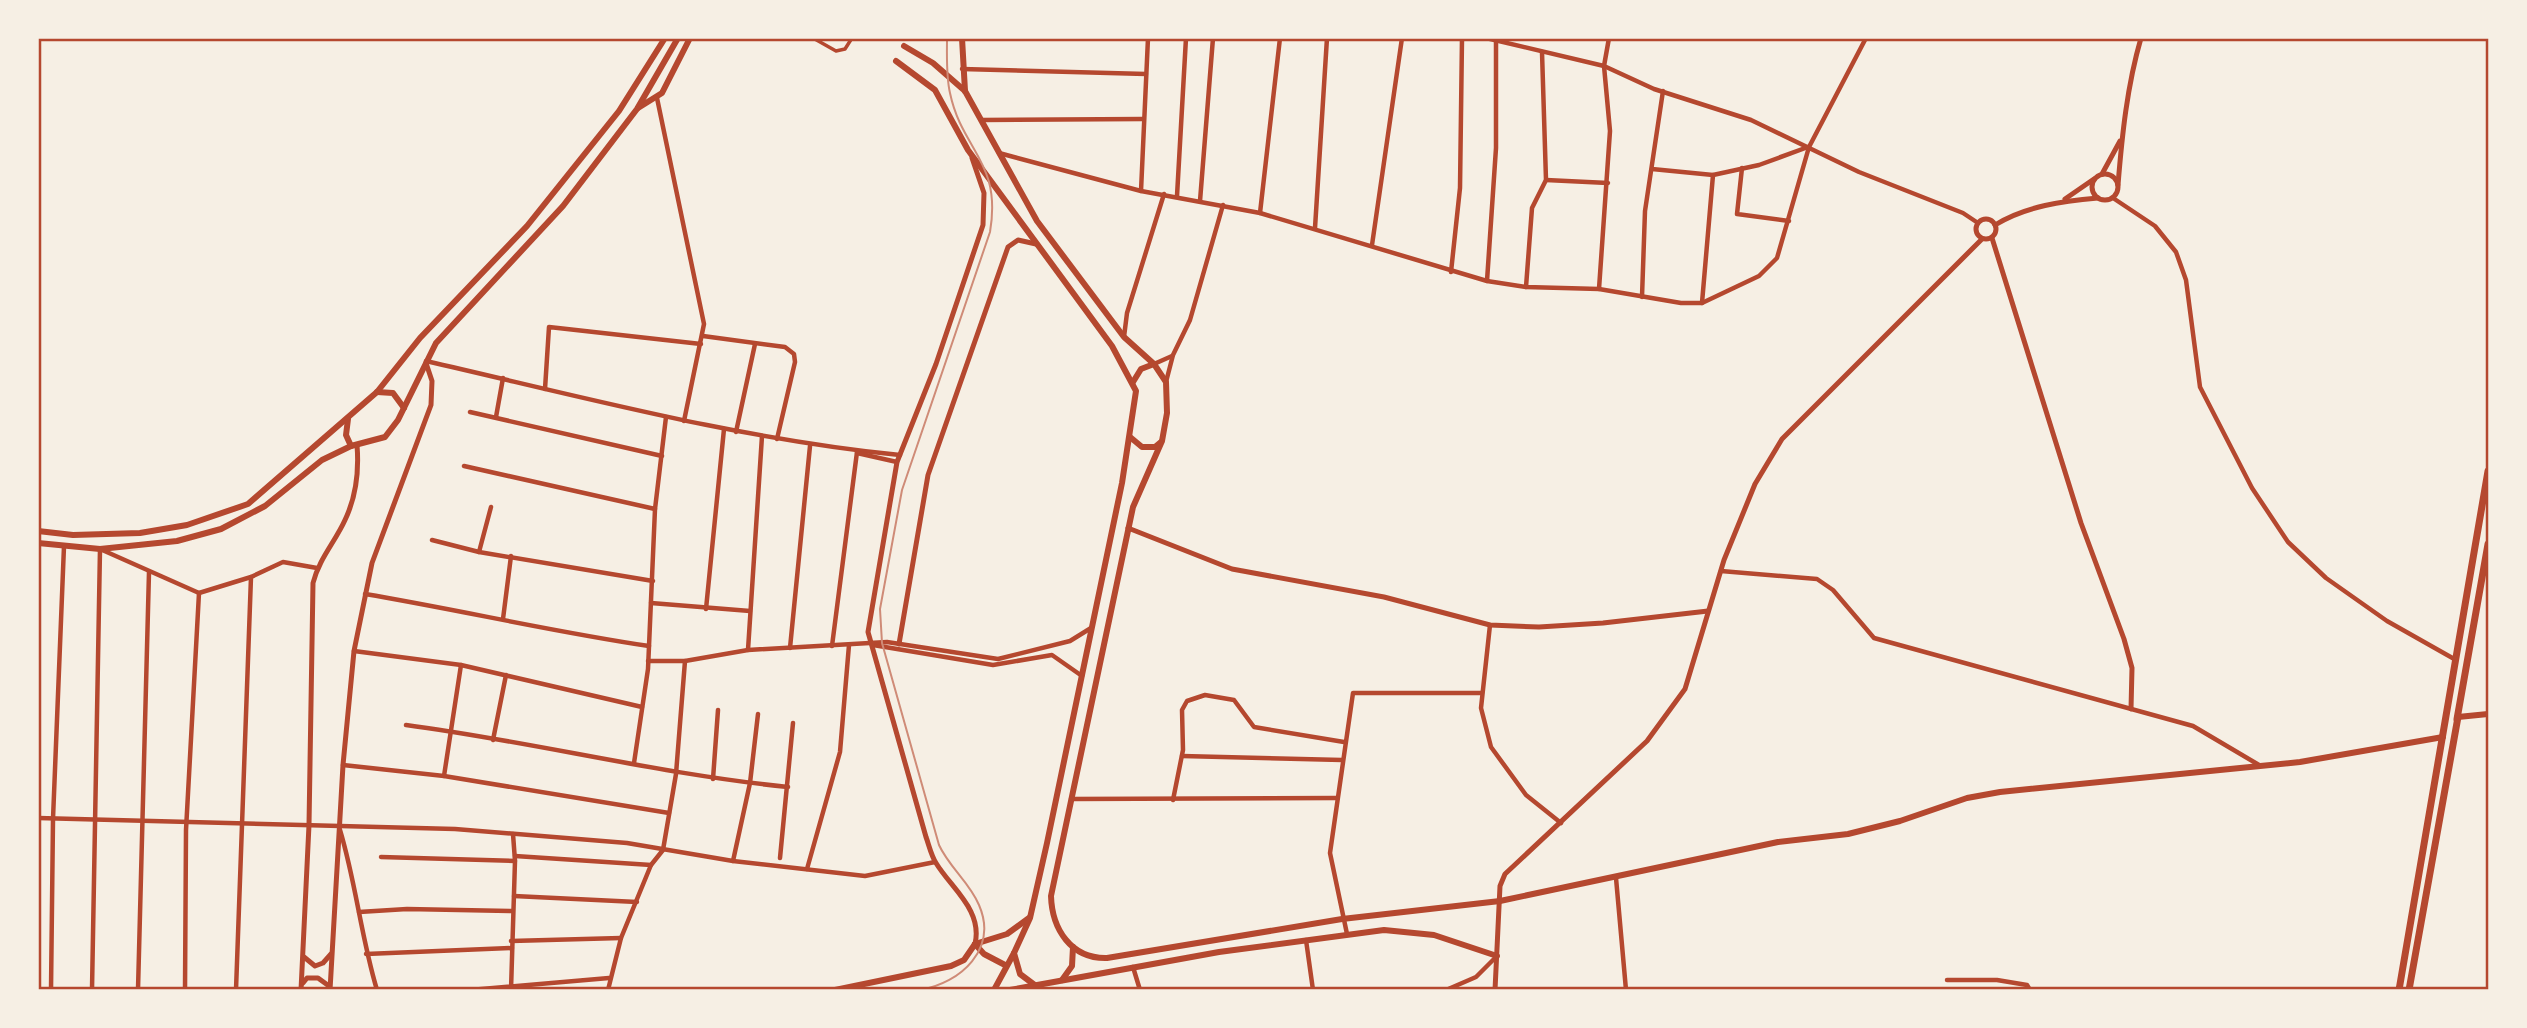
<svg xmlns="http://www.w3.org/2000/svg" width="2527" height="1028" font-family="'Noto Sans',sans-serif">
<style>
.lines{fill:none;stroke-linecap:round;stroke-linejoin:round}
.pedestrian{stroke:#b5482f;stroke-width:3.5}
.minor{stroke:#b5482f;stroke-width:4.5}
.tertiary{stroke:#b5482f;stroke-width:5}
.secondary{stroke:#b5482f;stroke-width:6}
.primary{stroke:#b5482f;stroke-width:7}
.tram{stroke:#cf8b77;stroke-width:2}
.neatline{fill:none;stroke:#b5482f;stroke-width:2.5}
</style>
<rect width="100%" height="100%" fill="#f6efe4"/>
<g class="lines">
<!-- pedestrian -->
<path class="pedestrian" d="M813,38L836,51L845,49L852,38"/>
<!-- minor -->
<g class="minor">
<path d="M1486,38L1604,66L1654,89L1751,120L1859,172L1963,213L1978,223"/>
<path d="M962,69L1146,74"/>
<path d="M657,98L704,324L684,421"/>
<path d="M982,120L1143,119"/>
<path d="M999,153L1141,191L1260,213L1487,281L1526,287L1599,289L1681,303H1702L1759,276L1777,258L1809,147L1866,38"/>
<path d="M1742,168L1737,214L1789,221"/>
<path d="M1652,169L1713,175L1759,165L1808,147"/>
<path d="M1546,180L1608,183"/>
<path d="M1141,191L1148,38"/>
<path d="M1177,196L1186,38"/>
<path d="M2113,198L2155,226L2176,252L2186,280L2200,387L2252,488L2288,542L2326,578L2387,621L2456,660"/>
<path d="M1200,201L1213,38"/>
<path d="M1260,213L1280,38"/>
<path d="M1315,228L1327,38"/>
<path d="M1372,245L1402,38"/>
<path d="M1451,272L1460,188L1462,38"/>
<path d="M1487,281L1496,148V40"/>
<path d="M1526,287L1532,208L1546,180L1542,52"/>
<path d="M1599,289L1610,131L1604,66L1609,38"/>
<path d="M1642,297L1645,211L1663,91"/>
<path d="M1702,303L1713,175"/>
<path d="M703,336L785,347L794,354L795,362L777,439"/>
<path d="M1124,337L1127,313L1164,194"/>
<path d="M426,361C583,397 739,439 900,455"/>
<path d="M1154,364L1172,356"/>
<path d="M1166,382L1173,355L1190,320L1223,205"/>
<path d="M545,389L549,327L701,344"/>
<path d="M470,412L662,456"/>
<path d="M496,417L503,378"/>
<path d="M736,432L755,344"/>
<path d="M857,453L897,462"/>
<path d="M464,466L655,509"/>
<path d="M432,540L479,552L653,581"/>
<path d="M479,552L491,507"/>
<path d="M1721,571L1817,579L1833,590L1874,638L2193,726L2259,765"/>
<path d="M365,594C460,610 554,632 649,646"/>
<path d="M651,603L750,611"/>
<path d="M706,609L724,429"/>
<path d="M503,619L511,556"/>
<path d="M1490,625L1481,708L1491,747L1526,795L1561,823"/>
<path d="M873,645L993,665L1052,655L1082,676"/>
<path d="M832,646L857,452"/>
<path d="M790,648L810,446"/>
<path d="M748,650L762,436"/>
<path d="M354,651L461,665L642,707"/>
<path d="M648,661H685L748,650L887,642L998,659L1070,641L1091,628"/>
<path d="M406,725C534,742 659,774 788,787"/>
<path d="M493,740L506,675"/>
<path d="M1182,756L1342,760"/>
<path d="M634,763L648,669L655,509L666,417"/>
<path d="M343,765L444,776L669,813"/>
<path d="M444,776L461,665"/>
<path d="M713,779L718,710"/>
<path d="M1071,799L1336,798"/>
<path d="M1173,800L1183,750L1182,710L1187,701L1205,695L1234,700L1254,727L1344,742"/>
<path d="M38,818L455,829L627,843L733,861L865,876L935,862"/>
<path d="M340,830C356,883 361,937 377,990"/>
<path d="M515,856L651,865"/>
<path d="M381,857L515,861"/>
<path d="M780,858L793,723"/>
<path d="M733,861L750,783L758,714"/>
<path d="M807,869L840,752L849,645"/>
<path d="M1616,878L1626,990"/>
<path d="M514,896L637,902"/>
<path d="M359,912L407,909L512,911"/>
<path d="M1347,934L1330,853L1353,693H1482"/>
<path d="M1306,940L1313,990"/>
<path d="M511,941L621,938"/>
<path d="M366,954L512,948"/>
<path d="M1133,967L1140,990"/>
<path d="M1947,980H1997L2027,985L2030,990"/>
<path d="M51,990L53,819L64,546"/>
<path d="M92,990L100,549L199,593L251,577L283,562L317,568"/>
<path d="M138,990L149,572"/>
<path d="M185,990L186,830L199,593"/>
<path d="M236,990L251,577"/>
<path d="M470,990L609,978"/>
<path d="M511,990L515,861L513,834"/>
<path d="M608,990L621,938L651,865L663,850L676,774L685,661"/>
<path d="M1446,990L1476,977L1497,956"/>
</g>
<!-- tertiary -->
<g class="tertiary">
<path d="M972,158L984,193L983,225L936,364L897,462L868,632L926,837C929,845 931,855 936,863C951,888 983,910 975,944"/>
<circle cx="2105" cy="187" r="13"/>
<path d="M2102,174L2120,141"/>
<path d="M2118,185C2122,136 2127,86 2141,38"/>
<path d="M2065,199L2094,179"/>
<circle cx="1986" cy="229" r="10"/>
<path d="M1995,225C2025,206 2064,201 2098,198"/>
<path d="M1992,238L2081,523L2124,639L2132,668L2131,709"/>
<path d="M1128,528L1232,569L1384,597L1490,625L1539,627L1603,623L1708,611"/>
<path d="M899,644L928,475L1008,247L1018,240L1036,244"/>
<path d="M304,957L315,966L323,963L331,954"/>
<path d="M303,983L307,978H318L329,986"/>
<path d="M301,990L309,825L313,583C319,559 335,542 345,520C356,497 359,470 357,445"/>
<path d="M330,990L343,765L354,651L372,563L431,405L432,381L426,363"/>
<path d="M1495,990L1500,886L1505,874L1647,741L1685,689L1724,560L1755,484L1782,439L1982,239"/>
</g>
<!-- secondary -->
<g class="secondary">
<path d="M962,38L965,91"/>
<path d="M904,46L933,63L965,91L1037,221L1124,337L1154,364L1166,382L1167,413L1162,441L1133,507L1051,896C1052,929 1071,959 1107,958L1342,919L1500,901L1778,842L1848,834L1900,821L1967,798L2000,792L2300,762L2443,737"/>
<path d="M896,61L935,90L968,150L1112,346L1136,391L1122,483L1047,843L1030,918L1014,953L1020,974L1036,986"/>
<path d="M638,108L662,93L690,38"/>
<path d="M1133,382L1141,369L1154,364"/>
<path d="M377,392L393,393L404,408"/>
<path d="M348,419L346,435L351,446"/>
<path d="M1130,437L1142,447H1155L1161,442"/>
<path d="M38,531L73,535L140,533L187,525L248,504L377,392L420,338L527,226L619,111L665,38"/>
<path d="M38,543L100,549L177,541L221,529L265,506L322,460L351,446L385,437L398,420L436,343L563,206L637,109L678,38"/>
<path d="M2458,717L2488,714"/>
<path d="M975,944L1007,934L1029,918"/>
<path d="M975,944L984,954L1005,965"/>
<path d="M1062,980L1072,966L1073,947"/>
<path d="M835,990L951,966L964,960L975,944"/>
<path d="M994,990L1014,953"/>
<path d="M1010,990L1219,952L1384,930L1434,935L1497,956"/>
</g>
<!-- primary -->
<g class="primary">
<path d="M2457,719L2488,544"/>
<path d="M2399,990L2488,471"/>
<path d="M2409,990L2458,717"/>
</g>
<!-- tram -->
<path class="tram" d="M920,990C961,983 998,949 979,905C970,883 949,867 939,845L882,643L880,609L902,490L990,232C1002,161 962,151 950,93C946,76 947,57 947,38"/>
</g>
<!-- border -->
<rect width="2527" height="1028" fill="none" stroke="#f6efe4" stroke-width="80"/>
<rect x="40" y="40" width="2447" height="948" class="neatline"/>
</svg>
